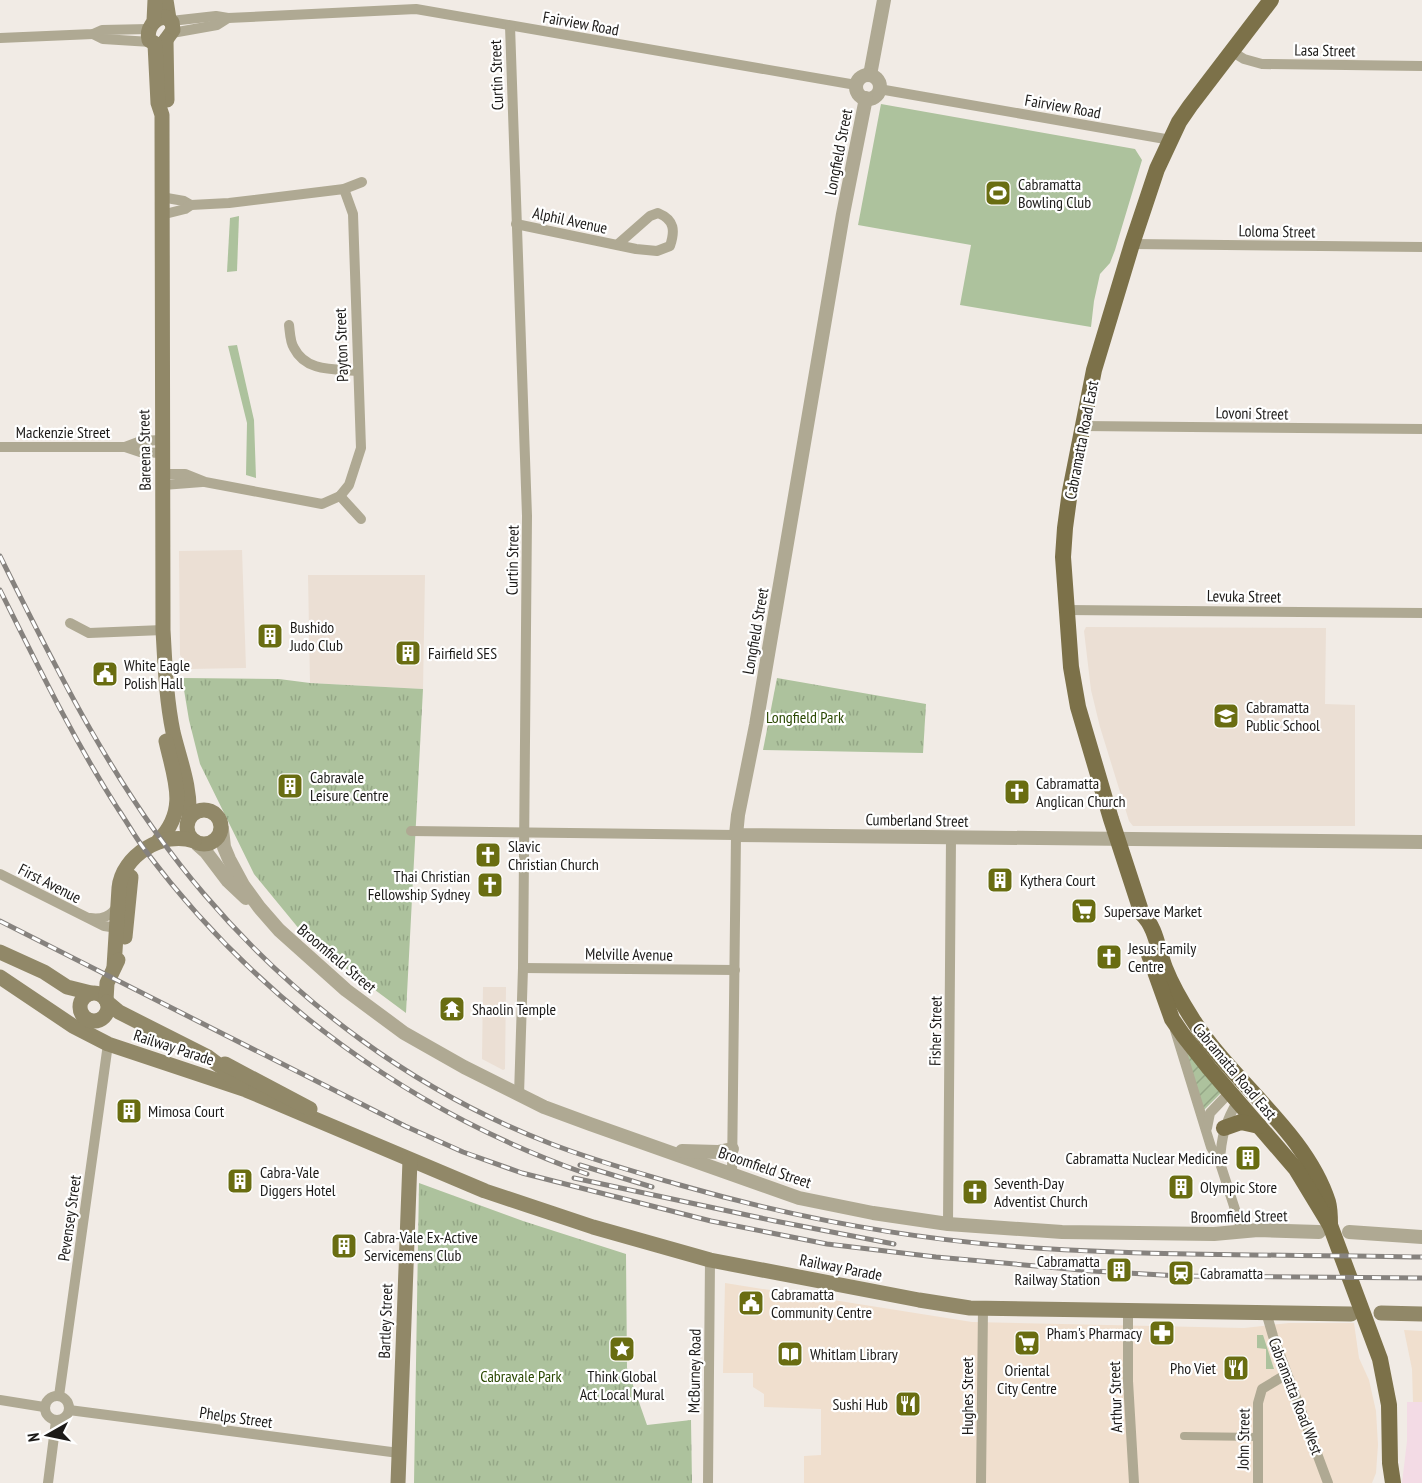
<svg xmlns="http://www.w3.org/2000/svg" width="1422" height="1483" font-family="'PT Sans Narrow',sans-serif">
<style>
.commercial{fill:#f0dfce}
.built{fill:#ebdfd4}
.medical{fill:#f3dbe5}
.grass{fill:#adc29d}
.park{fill:url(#park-tufts)}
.garden{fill:url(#garden-furrows)}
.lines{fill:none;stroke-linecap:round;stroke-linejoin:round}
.pedestrian{stroke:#afa993;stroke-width:8}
.minor{stroke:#afa993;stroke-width:10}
.tertiary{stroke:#afa993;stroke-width:14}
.secondary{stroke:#918868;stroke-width:15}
.primary{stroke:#7c7149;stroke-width:16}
.rail-casing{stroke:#86827e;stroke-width:5}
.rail{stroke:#fff;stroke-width:3;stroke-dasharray:9;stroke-linecap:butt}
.labels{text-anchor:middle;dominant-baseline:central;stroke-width:4.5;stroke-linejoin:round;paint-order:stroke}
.street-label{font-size:16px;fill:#1c1a18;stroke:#fff}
.poi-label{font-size:16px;fill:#1c1a18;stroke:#fff;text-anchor:start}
.park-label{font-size:16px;fill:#2a4802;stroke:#fff}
</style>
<defs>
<pattern id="park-tufts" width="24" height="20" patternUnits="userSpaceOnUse" patternTransform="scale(1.5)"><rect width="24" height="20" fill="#adc29d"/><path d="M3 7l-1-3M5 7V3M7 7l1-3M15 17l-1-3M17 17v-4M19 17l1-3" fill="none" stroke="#94a686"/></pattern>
<pattern id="garden-furrows" width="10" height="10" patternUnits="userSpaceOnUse" patternTransform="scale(1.5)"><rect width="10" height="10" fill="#adc29d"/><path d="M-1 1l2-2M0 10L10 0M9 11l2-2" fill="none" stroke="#94a686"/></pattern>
</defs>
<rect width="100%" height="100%" fill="#f1ebe5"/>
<!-- commercial -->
<g class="commercial">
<path d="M725,1283L972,1322L1244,1328L1289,1323H1354L1359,1358L1369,1380L1376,1411L1378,1445L1376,1473L1372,1483H804V1456L821,1455V1409L764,1407V1394L753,1387V1373H723Z"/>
<path d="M1404,1330L1422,1331V1402H1413L1412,1369Z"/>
</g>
<!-- built -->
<g class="built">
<path d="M242,550L246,668L189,669L180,655L179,551Z"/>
<path d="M308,575H425L423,689L310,683Z"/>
<path d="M1086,627L1326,628L1325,704L1355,705V826H1133L1129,821L1100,727L1091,690L1084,631Z"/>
<path d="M483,987H506L505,1069L503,1070L482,1059Z"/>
</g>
<!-- medical -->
<path class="medical" d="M1407,1402H1422V1483H1402L1407,1441Z"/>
<!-- grass -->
<g class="grass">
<path d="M881,104L1135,149L1142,160L1115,250L1110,263L1100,274L1094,301L1091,327L960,305L971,245L858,225Z"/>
<path d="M239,216L237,271L227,272L230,218Z"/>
<path d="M237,345L254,420L256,478L246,475L247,423L228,346Z"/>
<path d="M1257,1335H1263L1274,1369H1266V1349L1257,1348Z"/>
</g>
<!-- park -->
<g class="park">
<path d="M182,678L279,679L310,683L423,689L406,1013L309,941L254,874L200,764L189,720Z"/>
<path d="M777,678L926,704L923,753L763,750Z"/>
<path d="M419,1183L523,1221L626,1254L627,1368L647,1425L691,1420L692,1483H414Z"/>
</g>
<!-- garden -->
<path class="garden" d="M1183,1047L1221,1093L1204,1110Z"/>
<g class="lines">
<!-- pedestrian -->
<path class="pedestrian" d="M1184,1436L1259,1437"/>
<!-- minor -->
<g class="minor">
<path d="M171,21L216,16L228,18L416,9L856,85"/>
<path d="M510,26L527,516L523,968L519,1095"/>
<path d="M172,33L217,25L228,18"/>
<path d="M93,34L103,39L151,42"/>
<path d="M0,38L93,34L102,30L149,29"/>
<path d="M1231,51L1244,59L1262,64L1422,66"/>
<path d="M879,89L1171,140"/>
<path d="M161,197L184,201L191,205"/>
<path d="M161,215L185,209L191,205L229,203L344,189L362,182"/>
<path d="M516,224L636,249L657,251L670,246C675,231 675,220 658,213L650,216L617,245"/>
<path d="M1132,244L1422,247"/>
<path d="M289,325C290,332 290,342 294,348C306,372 334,369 357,371"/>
<path d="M1082,426L1422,429"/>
<path d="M0,447H125L140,452L161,453"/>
<path d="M125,447L141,441L161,440"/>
<path d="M162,474H185L205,482L322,504L340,496L361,519"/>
<path d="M163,485L202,482"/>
<path d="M340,496L349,485L361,448L353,214L344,189"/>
<path d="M1065,610L1422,613"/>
<path d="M70,623L89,633L163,630"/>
<path d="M411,831L736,835L732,1174"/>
<path d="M0,874L104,926L117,928"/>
<path d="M90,918C101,920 112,916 117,906"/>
<path d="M523,968L735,970"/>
<path d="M1175,1030L1211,1147L1220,1163L1242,1231"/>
<path d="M1207,1128L1210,1113L1230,1092"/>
<path d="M1220,1162C1221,1139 1225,1121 1238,1101"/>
<path d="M948,1224L951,838"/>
<path d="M1128,1310V1381L1134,1483"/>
<path d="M1266,1312L1273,1336L1328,1483"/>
<circle cx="57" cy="1408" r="12"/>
<path d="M59,1396L108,1044"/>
<path d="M0,1400L44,1407"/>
<path d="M69,1410L399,1453"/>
<path d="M48,1483L56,1421"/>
<path d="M708,1483L710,1260"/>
<path d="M981,1483L983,1308"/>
<path d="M1258,1483V1403L1262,1389L1287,1374"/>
</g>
<!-- tertiary -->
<g class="tertiary">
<path d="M870,75L884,0"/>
<circle cx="868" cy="87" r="12"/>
<path d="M866,98L843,214L756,725L738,815L736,835L1422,842"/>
<path d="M222,829L224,847L229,859L243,885L259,907L279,930L346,990L404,1033L464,1067L544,1107L590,1124L799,1198L873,1213L948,1224L1062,1232L1214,1234L1258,1230L1319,1232"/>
<path d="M197,844L206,852L228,881L246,898"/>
<path d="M682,1151L718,1152L732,1149"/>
<path d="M1349,1232L1422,1237"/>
</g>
<!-- secondary -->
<g class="secondary">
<path d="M166,0L169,19"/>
<path d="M165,17L172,22L173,30L163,44L159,46L149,40C146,29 154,18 165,17Z"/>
<path d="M154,21L155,0"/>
<path d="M166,40L167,100"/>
<path d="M155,44L158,103L162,115L163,630C165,664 166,698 173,732C180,761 191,787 189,818"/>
<circle cx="204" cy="827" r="17"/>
<path d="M159,840C189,809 174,778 166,741"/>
<path d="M125,937L131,877"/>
<path d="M0,952L44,972L67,987L91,993"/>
<path d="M114,967L119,888C122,856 163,830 194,841"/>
<path d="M0,977L73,1026L108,1044L246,1090L485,1191L593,1227L710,1260L919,1300L970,1308L1351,1314"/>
<circle cx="94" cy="1007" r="14"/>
<path d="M106,1000L107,983L118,960"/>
<path d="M107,1002L119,1012L208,1057L224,1069L241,1087"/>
<path d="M225,1064L310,1109"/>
<path d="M1381,1313L1422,1314"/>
<path d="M398,1483L410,1160"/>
</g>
<!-- primary -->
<g class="primary">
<path d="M1271,0L1190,106L1179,122L1157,169L1132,244L1094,370L1070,491L1065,528L1063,557L1071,667L1078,707L1111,819L1142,914C1156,927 1158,950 1165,968C1172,986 1182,1003 1193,1020C1231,1081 1306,1132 1328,1202C1330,1209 1330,1218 1330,1225"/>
<path d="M1148,952L1172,1019L1183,1035L1209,1068L1296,1169L1330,1225L1380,1359L1389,1405L1390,1463L1393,1483"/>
<path d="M1224,1128L1241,1122L1259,1126"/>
</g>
<!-- rail casing -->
<g class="rail-casing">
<g id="rail">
<path d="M0,556C58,673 118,794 204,894C297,1003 415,1091 549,1143C592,1160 636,1172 680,1185C788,1216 897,1237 1009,1246C1146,1257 1285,1254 1422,1257"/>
<path d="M0,590C37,664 73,739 118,809C127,822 135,837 145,850C257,1000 411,1112 587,1174"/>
<path d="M0,921L405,1126L463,1152L522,1173L711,1221L827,1244L936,1257L1092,1271L1180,1276L1422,1278"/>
<path d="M580,1165L652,1187"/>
<path d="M574,1178L775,1221L894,1244"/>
</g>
</g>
<!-- rail -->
<use href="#rail" class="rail"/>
</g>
<!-- icons -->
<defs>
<g id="stadium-square" transform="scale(1.35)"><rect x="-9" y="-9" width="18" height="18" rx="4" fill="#696d11" stroke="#fff"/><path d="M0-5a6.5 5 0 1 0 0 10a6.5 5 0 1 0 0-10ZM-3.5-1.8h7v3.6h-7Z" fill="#fff"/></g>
<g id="building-square" transform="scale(1.35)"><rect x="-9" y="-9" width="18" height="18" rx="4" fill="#696d11" stroke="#fff"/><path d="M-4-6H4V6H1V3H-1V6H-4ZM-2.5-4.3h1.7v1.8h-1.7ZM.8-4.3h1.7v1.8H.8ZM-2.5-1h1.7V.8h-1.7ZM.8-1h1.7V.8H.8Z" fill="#fff"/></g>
<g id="civic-square" transform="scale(1.35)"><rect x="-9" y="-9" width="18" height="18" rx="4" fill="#696d11" stroke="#fff"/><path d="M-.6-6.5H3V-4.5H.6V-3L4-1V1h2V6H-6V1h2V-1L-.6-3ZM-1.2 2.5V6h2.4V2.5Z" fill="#fff"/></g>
<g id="school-square" transform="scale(1.35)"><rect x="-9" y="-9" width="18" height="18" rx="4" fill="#696d11" stroke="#fff"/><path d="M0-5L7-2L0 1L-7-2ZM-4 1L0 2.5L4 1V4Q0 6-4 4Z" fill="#fff"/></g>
<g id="church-square" transform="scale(1.35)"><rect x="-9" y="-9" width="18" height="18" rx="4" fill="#696d11" stroke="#fff"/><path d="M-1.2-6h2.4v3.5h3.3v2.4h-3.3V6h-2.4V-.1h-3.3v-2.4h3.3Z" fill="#fff"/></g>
<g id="supermarket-square" transform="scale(1.35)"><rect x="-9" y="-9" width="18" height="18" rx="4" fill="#696d11" stroke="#fff"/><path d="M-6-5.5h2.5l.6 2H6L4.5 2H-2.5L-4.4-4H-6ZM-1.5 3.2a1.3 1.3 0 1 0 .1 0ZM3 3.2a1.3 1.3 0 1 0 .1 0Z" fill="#fff"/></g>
<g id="temple-square" transform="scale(1.35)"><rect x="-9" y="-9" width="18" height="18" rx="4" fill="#696d11" stroke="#fff"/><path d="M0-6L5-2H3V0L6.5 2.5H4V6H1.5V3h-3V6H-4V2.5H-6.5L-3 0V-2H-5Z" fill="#fff"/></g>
<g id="station-square" transform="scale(1.35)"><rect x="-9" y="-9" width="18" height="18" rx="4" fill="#696d11" stroke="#fff"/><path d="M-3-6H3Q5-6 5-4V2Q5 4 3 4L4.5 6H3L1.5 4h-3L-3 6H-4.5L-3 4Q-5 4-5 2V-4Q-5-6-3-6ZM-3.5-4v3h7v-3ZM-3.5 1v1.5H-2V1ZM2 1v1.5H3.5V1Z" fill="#fff"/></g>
<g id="pharmacy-square" transform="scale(1.35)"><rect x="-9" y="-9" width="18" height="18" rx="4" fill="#696d11" stroke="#fff"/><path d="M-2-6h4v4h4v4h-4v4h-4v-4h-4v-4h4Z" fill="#fff"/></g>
<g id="sight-square" transform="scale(1.35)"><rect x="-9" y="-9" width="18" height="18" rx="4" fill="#696d11" stroke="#fff"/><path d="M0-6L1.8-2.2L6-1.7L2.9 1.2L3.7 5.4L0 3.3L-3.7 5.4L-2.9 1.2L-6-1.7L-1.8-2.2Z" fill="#fff"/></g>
<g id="library-square" transform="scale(1.35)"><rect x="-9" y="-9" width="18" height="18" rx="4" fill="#696d11" stroke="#fff"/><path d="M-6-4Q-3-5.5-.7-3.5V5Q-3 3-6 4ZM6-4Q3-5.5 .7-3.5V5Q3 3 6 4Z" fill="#fff"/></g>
<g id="restaurant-square" transform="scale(1.35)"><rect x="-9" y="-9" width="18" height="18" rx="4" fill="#696d11" stroke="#fff"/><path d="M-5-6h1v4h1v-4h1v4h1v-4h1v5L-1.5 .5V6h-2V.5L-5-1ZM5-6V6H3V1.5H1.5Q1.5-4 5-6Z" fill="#fff"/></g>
</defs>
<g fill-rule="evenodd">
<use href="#stadium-square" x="998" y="193"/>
<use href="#building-square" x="270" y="636"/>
<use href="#building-square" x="408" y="653"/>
<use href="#civic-square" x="105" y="674"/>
<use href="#school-square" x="1226" y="716"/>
<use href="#building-square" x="290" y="786"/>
<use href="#church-square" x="1017" y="792"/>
<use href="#church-square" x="488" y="855"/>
<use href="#building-square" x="1000" y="880"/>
<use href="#church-square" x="490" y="885"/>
<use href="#supermarket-square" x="1084" y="911"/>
<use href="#church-square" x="1109" y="957"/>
<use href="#temple-square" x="452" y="1009"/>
<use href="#building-square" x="129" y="1111"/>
<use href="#building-square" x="1248" y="1158"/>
<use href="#building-square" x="240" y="1181"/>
<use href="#building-square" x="1181" y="1187"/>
<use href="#church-square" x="975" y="1192"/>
<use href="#building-square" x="344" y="1246"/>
<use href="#building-square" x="1119" y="1270"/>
<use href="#station-square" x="1181" y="1273"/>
<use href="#civic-square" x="751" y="1303"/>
<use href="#pharmacy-square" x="1162" y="1333"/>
<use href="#supermarket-square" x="1027" y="1343"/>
<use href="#sight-square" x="622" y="1349"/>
<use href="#library-square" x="790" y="1354"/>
<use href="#restaurant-square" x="1236" y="1368"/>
<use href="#restaurant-square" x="908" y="1404"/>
</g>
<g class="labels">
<!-- street labels -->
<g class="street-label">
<text transform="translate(581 23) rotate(10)">Fairview Road</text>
<text transform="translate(1325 50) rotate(1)">Lasa Street</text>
<text transform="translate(496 75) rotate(-92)">Curtin Street</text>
<text transform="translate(1063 106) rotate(10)">Fairview Road</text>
<text transform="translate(838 152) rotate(-79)">Longfield Street</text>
<text transform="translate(570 220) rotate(12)">Alphil Avenue</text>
<text transform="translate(1277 231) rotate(1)">Loloma Street</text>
<text transform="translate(341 345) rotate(-92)">Payton Street</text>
<text transform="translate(1252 413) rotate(1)">Lovoni Street</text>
<text x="63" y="432">Mackenzie Street</text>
<text transform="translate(1081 440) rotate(-79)">Cabramatta Road East</text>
<text transform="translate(144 450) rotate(-91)">Bareena Street</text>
<text transform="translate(512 560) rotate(-89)">Curtin Street</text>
<text transform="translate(1244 596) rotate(1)">Levuka Street</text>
<text transform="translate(755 631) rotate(-80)">Longfield Street</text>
<text transform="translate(917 820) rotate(1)">Cumberland Street</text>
<text transform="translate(50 883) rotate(27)">First Avenue</text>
<text transform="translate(629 954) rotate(1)">Melville Avenue</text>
<text transform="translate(337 958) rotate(40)">Broomfield Street</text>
<text transform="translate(935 1031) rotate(-89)">Fisher Street</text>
<text transform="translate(174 1047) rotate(18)">Railway Parade</text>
<text transform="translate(1235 1071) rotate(50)">Cabramatta Road East</text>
<text transform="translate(765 1167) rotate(19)">Broomfield Street</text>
<text transform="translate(1239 1216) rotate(-1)">Broomfield Street</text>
<text transform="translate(69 1218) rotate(-82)">Pevensey Street</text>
<text transform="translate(841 1267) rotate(11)">Railway Parade</text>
<text transform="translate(385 1321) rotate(-88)">Bartley Street</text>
<text transform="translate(694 1371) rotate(-89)">McBurney Road</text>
<text transform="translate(967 1396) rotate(-90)">Hughes Street</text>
<text transform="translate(1296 1396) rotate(69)">Cabramatta Road West</text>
<text transform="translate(1115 1397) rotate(-92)">Arthur Street</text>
<text transform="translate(236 1417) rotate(8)">Phelps Street</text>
<text transform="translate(1243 1439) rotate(-89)">John Street</text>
</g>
<!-- poi labels -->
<g class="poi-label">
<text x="1018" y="184">Cabramatta<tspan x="1018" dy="18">Bowling Club</tspan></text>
<text x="290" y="627">Bushido<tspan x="290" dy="18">Judo Club</tspan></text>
<text x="428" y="653">Fairfield SES</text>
<text x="124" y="665">White Eagle<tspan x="124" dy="18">Polish Hall</tspan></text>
<text x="1246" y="707">Cabramatta<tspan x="1246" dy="18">Public School</tspan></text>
<text x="310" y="777">Cabravale<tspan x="310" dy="18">Leisure Centre</tspan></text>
<text x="1036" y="783">Cabramatta<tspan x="1036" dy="18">Anglican Church</tspan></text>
<text x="508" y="846">Slavic<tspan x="508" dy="18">Christian Church</tspan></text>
<text x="470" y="876" text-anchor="end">Thai Christian<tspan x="470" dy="18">Fellowship Sydney</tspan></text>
<text x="1020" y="880">Kythera Court</text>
<text x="1104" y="911">Supersave Market</text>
<text x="1128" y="948">Jesus Family<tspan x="1128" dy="18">Centre</tspan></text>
<text x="472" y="1009">Shaolin Temple</text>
<text x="148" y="1111">Mimosa Court</text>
<text x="1228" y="1158" text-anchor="end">Cabramatta Nuclear Medicine</text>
<text x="260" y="1172">Cabra-Vale<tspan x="260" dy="18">Diggers Hotel</tspan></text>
<text x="994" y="1183">Seventh-Day<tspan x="994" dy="18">Adventist Church</tspan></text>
<text x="1200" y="1187">Olympic Store</text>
<text x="364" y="1237">Cabra-Vale Ex-Active<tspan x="364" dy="18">Servicemens Club</tspan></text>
<text x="1100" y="1261" text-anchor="end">Cabramatta<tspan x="1100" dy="18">Railway Station</tspan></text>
<text x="1200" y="1273">Cabramatta</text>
<text x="771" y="1294">Cabramatta<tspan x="771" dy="18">Community Centre</tspan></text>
<text x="1142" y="1333" text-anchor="end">Pham's Pharmacy</text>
<text x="810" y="1354">Whitlam Library</text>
<text x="1216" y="1368" text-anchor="end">Pho Viet</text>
<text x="1027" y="1370" text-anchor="middle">Oriental<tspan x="1027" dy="18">City Centre</tspan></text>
<text x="622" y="1376" text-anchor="middle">Think Global<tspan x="622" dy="18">Act Local Mural</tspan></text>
<text x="888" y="1404" text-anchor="end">Sushi Hub</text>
</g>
<!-- park labels -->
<g class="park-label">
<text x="805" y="717">Longfield Park</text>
<text x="521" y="1376">Cabravale Park</text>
</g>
</g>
<!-- north arrow -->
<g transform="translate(48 1435) rotate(261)" stroke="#ffffff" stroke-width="4.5" paint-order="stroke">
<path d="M0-4.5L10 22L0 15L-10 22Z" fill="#1c1a18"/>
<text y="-9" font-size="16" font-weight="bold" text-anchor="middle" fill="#1c1a18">N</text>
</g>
</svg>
